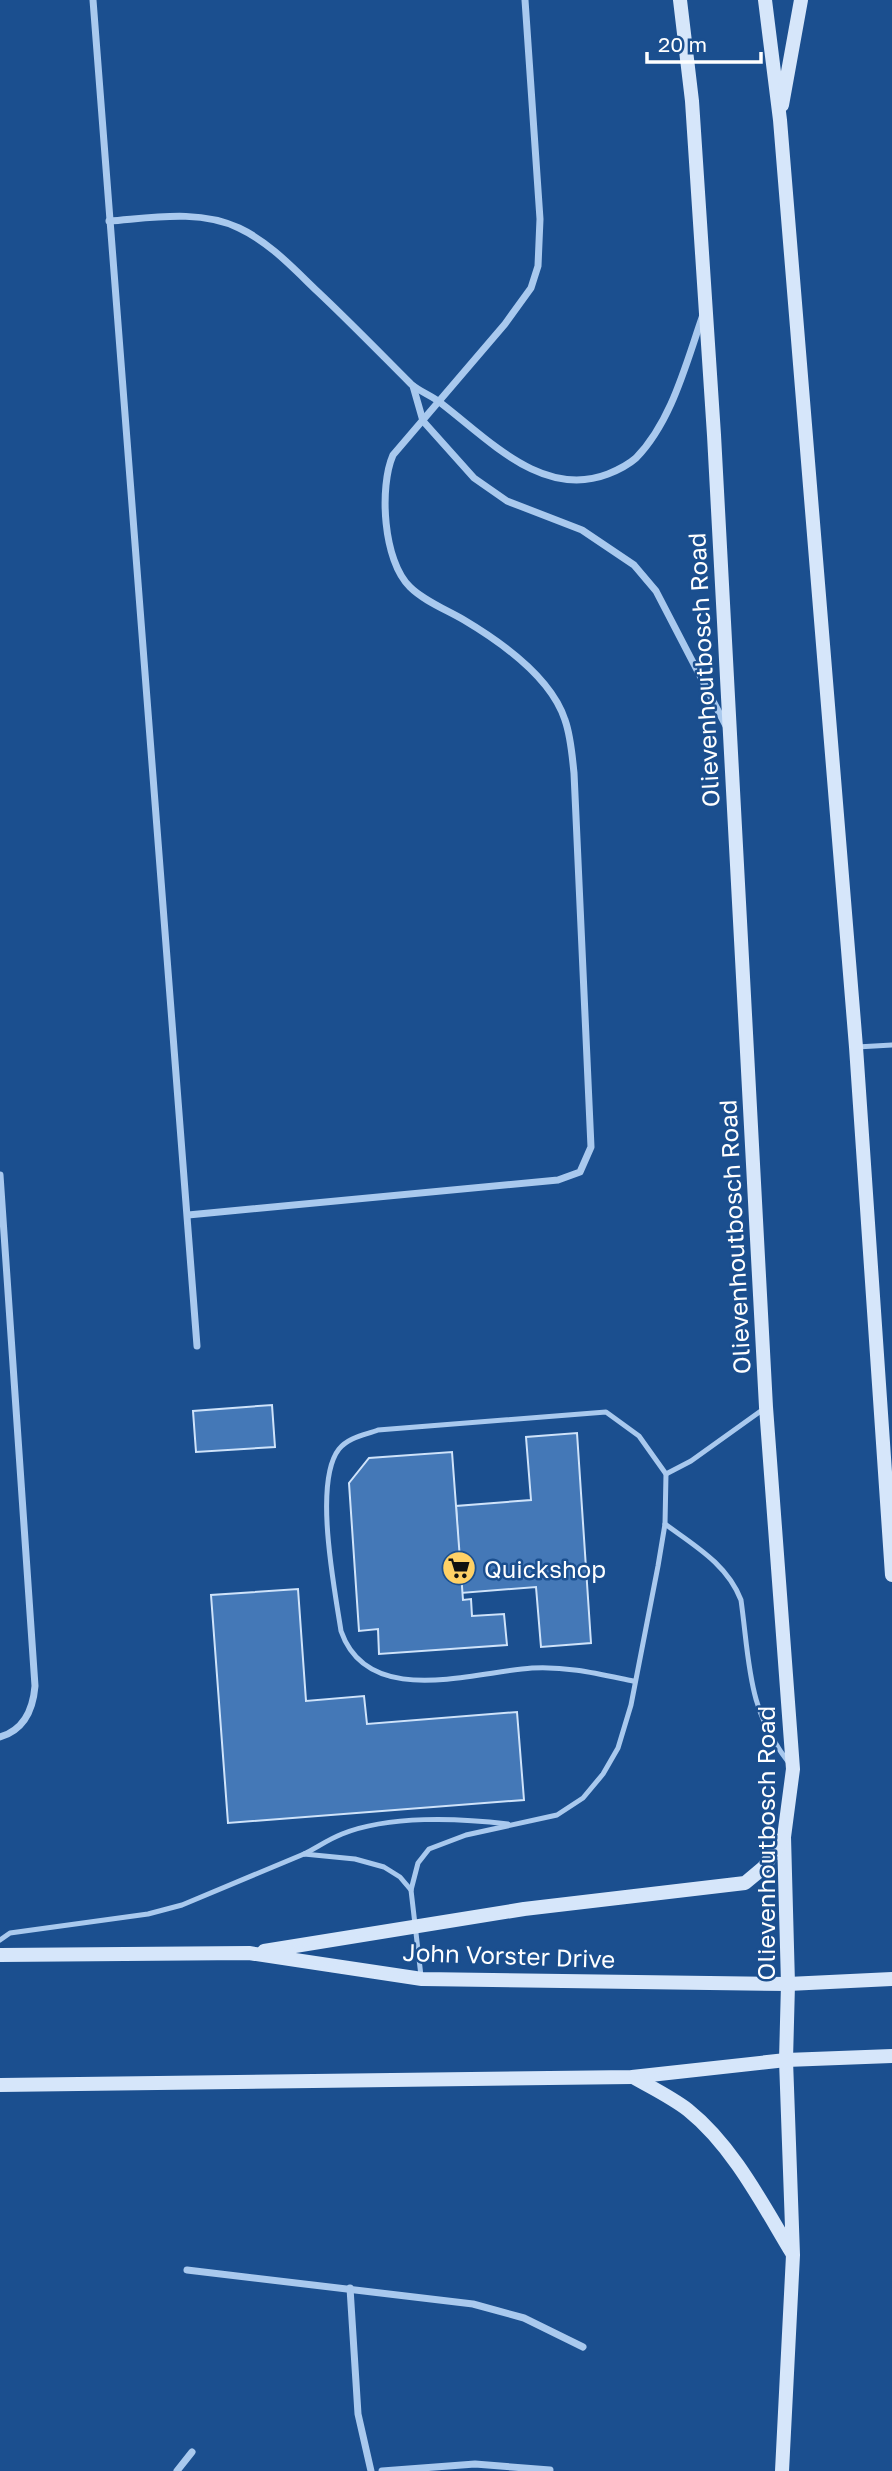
<svg xmlns="http://www.w3.org/2000/svg" width="892" height="2471" font-family="'Golos Text',sans-serif">
<style>
.building{fill:#4478b7;stroke:#cfe3fa;stroke-width:2}
.lines{fill:none;stroke-linecap:round;stroke-linejoin:round}
.lane{stroke:#a9c9ee;stroke-width:5}
.street{stroke:#a9c9ee;stroke-width:7}
.secondary{stroke:#d6e6fa;stroke-width:14}
.labels{text-anchor:middle;dominant-baseline:central;stroke-width:5;stroke-linejoin:round;paint-order:stroke}
.street-label{font-size:24px;fill:#fff;stroke:#1b4f8f}
.poi-label{font-size:24px;fill:#fff;stroke:#1b4f8f;text-anchor:start}
</style>
<rect width="100%" height="100%" fill="#1b4f8f"/>
<!-- building -->
<g class="building">
<path d="M272,1405L275,1447L196,1452L193,1411Z"/>
<path d="M577,1433L591,1643L541,1647L536,1587L461,1593L456,1506L531,1500L526,1437Z"/>
<path d="M452,1452L463,1600L471,1599L472,1616L504,1614L507,1645L379,1654L378,1629L359,1631L349,1483L369,1458Z"/>
<path d="M298,1589L306,1701L364,1696L367,1724L517,1712L524,1800L228,1823L211,1595Z"/>
</g>
<g class="lines">
<!-- lane -->
<g class="lane">
<path d="M857,1047L892,1045"/>
<path d="M666,1474L691,1461L765,1408"/>
<path d="M665,1524C695,1546 727,1564 741,1600C750,1665 747,1709 789,1763"/>
<path d="M304,1854C316,1848 329,1839 342,1834C389,1815 459,1818 508,1824"/>
<path d="M0,1940L10,1933L148,1914L182,1905L304,1854L355,1859L384,1867L400,1877L411,1890"/>
<path d="M421,1976L411,1890L418,1863L429,1849L466,1835L557,1815L583,1798L603,1774L618,1748L631,1705L658,1566L665,1524L666,1474L639,1436L606,1412L378,1430C365,1435 349,1437 339,1449C313,1482 335,1591 341,1631C368,1709 473,1672 532,1668C567,1666 599,1674 633,1681"/>
</g>
<!-- street -->
<g class="street">
<path d="M93,0L197,1346"/>
<path d="M109,221C151,218 199,209 239,228C269,242 293,268 317,291C349,321 380,353 411,384C420,392 433,396 442,404C489,440 543,499 608,474C618,470 628,465 636,458C672,421 686,363 703,315"/>
<path d="M413,386L423,421L474,478L507,501L582,530L634,565L656,591L726,726"/>
<path d="M0,1175L35,1686C33,1710 24,1730 0,1737"/>
<path d="M188,1215L558,1180L580,1172L591,1147L574,773C572,755 571,737 565,720C551,677 501,642 464,620C447,610 424,601 410,587C383,561 379,487 393,455L505,324L531,288L538,266L540,219L525,0"/>
<path d="M187,2270L473,2304L524,2318L583,2347"/>
<path d="M350,2288L358,2414L371,2471"/>
<path d="M177,2471L192,2452"/>
<path d="M382,2471L475,2464L550,2470"/>
</g>
<!-- secondary -->
<g class="secondary">
<path d="M680,0L692,101L714,435L766,1407L793,1769L784,1837L788,1984L786,2060L793,2255L782,2471"/>
<path d="M765,0L780,120L856,1047L892,1575"/>
<path d="M782,105L801,0"/>
<path d="M264,1951L524,1909L745,1883L764,1867L784,1837"/>
<path d="M0,1955L249,1953L422,1979L788,1984L892,1979"/>
<path d="M633,2077C652,2088 671,2097 688,2110C733,2146 763,2205 792,2253"/>
<path d="M0,2085L632,2077L786,2060L892,2056"/>
</g>
</g>
<!-- icons -->
<defs>
<g id="supermarket-disc" transform="scale(1.75)"><circle r="9.5" fill="#ffd166" stroke="#1b4f8f"/><path d="M-6-5.5h2.5l.6 2H6L4.5 2H-2.5L-4.4-4H-6ZM-1.5 3.2a1.3 1.3 0 1 0 .1 0ZM3 3.2a1.3 1.3 0 1 0 .1 0Z" fill="#111"/></g>
</defs>
<g fill-rule="evenodd">
<use href="#supermarket-disc" x="459" y="1568"/>
</g>
<g class="labels">
<!-- street labels -->
<g class="street-label">
<text transform="translate(703 670) rotate(-93)">Olievenhoutbosch Road</text>
<text transform="translate(734 1237) rotate(-93)">Olievenhoutbosch Road</text>
<text transform="translate(765 1843) rotate(-90)">Olievenhoutbosch Road</text>
<text transform="translate(509 1955) rotate(2)">John Vorster Drive</text>
</g>
<!-- poi labels -->
<g class="poi-label">
<text x="484" y="1568">Quickshop</text>
</g>
</g>
<!-- scale -->
<path d="M647 52v10h114v-10" fill="none" stroke="#ffffff" stroke-width="3.5"/>
<text x="658" y="52" font-size="21" fill="#ffffff" stroke="#1b4f8f" stroke-width="5" paint-order="stroke">20 m</text>
</svg>
